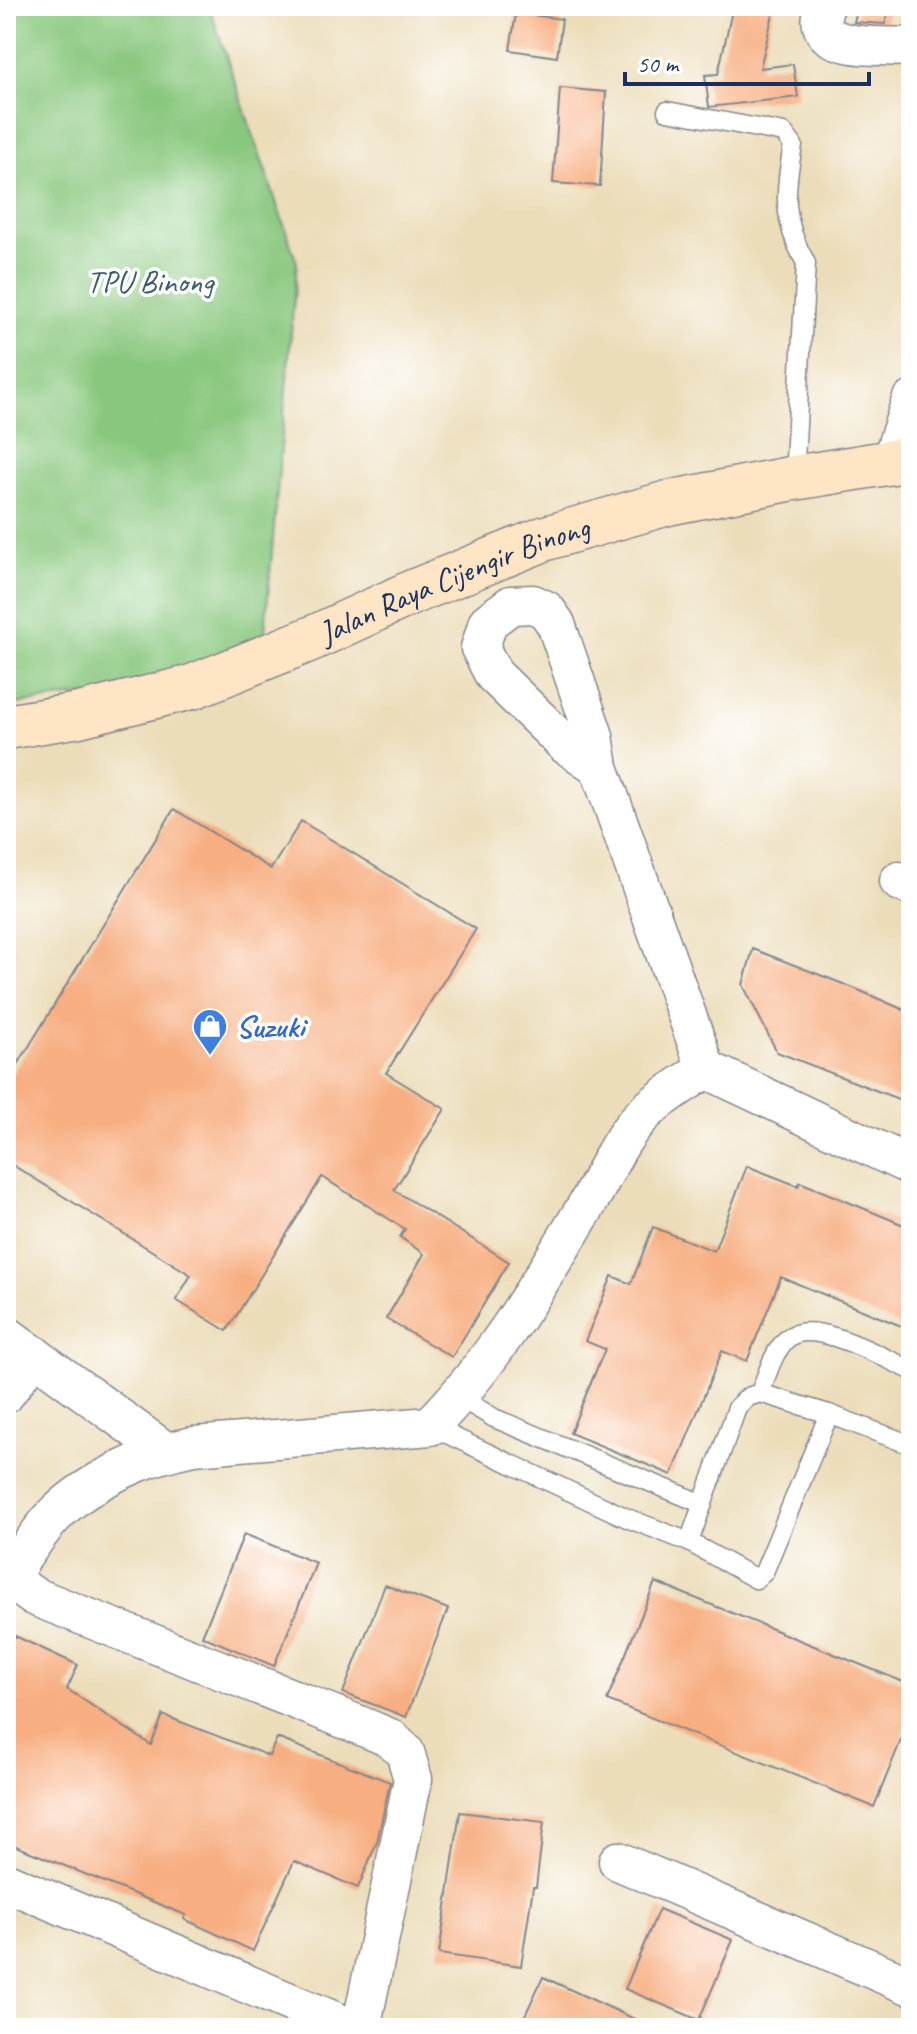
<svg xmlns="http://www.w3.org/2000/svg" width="917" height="2034" font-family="Caveat,sans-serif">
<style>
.green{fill:#89c77e;stroke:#527b6e;stroke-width:2}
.building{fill:#f7ae81}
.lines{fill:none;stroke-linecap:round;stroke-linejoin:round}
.lane-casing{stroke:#84868c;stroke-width:21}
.street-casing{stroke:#84868c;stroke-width:41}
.secondary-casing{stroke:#84868c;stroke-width:47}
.lane{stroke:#fff;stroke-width:18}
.street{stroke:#fff;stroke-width:38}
.secondary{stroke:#fde5c5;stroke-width:44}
.labels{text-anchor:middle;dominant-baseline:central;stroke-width:7;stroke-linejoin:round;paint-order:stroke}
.park-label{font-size:32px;fill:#3c5d68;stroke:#fff}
.street-label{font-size:32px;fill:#1b2f5e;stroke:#fff}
.shop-label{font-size:32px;font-weight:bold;fill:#366cbe;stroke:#fff;text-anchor:start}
</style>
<rect width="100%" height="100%" fill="#fff"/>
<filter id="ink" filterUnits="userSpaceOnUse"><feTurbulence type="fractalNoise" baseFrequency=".0125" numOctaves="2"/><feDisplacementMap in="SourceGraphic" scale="16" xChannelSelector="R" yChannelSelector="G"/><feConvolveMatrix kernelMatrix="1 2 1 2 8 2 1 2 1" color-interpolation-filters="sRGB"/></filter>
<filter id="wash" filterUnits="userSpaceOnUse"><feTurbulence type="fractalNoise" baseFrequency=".006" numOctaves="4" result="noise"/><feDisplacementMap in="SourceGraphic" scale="32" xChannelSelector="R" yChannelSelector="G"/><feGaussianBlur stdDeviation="1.8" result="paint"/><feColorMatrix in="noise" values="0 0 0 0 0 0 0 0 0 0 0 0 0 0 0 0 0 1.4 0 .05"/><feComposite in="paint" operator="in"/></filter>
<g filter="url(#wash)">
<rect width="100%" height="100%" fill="#ecddba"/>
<!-- green -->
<path class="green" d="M6,6H209L297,263L264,643L139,689L6,705Z"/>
<g id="blocks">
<!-- building -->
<g class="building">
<path d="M733,6H775L760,68L793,64L798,97L709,107L705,75L718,74Z"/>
<path d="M858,6H890L885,24L854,22Z"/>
<path d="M516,13L562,19L557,57L510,50Z"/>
<path d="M560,88L606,92L600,186L553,183Z"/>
<path d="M174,809L271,869L301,821L476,929L386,1073L445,1109L394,1190L509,1262L452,1357L386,1319L424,1254L400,1237L405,1229L322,1177L227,1331L176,1300L191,1275L6,1161V1084Z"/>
<path d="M753,949L856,989L911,1013V1104L777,1052L743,985Z"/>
<path d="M747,1166L798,1186L800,1182L911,1228V1330L781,1277L747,1361L722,1351L672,1475L570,1433L605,1349L585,1341L612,1276L631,1284L653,1227L714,1251Z"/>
<path d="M244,1534L316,1563L274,1666L202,1636Z"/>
<path d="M655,1582L911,1685V1715L874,1807L607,1700Z"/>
<path d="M385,1585L448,1609L406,1717L343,1693Z"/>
<path d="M15,1636L78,1665L67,1689L151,1745L163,1715L269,1756L277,1738L390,1782L377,1842L358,1888L294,1861L253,1951L184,1919L186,1915L6,1842V1656Z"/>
<path d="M460,1812L544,1822L536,1887H533L521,1966L439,1954Z"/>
<path d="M659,1909L733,1940L699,2020L625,1989Z"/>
<path d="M543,1977L654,2028H519Z"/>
</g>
</g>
</g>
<g filter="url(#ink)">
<use href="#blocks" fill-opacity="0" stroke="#84868c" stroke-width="2"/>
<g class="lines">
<!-- lane casing -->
<g class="lane-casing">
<g id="lane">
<path d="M667,111L784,133L793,145C785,192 781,220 806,263L794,478"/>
<path d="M760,1393C767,1375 773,1351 788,1338C813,1317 885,1359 911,1370"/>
<path d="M459,1397L494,1418L703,1504"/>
<path d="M430,1426L627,1518L689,1542L756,1579L764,1572L829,1414L911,1445"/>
<path d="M689,1542L737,1408L748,1397L760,1393L829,1414"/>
</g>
</g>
<!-- street casing -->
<g class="street-casing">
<g id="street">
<path d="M825,6C823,12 820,19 822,25C827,51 889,45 911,47"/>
<path d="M891,462L911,401"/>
<path d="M599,767L566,745L494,675L480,648L488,622L511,605L533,604L546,610L556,624L594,736L599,767L706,1069"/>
<path d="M899,881L911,886"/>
<path d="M6,1335L165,1451"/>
<path d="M6,1393L34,1355"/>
<path d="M8,1578L33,1596L359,1725L390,1738L405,1752L413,1779L361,2028"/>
<path d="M6,1581C22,1559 36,1534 55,1515C88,1481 148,1454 194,1446L430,1426C495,1361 540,1281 588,1203C607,1172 619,1136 647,1111C664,1095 687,1082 706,1069L911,1166"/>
<path d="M618,1861L911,1986"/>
<path d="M6,1882L351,2028"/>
</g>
</g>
<!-- secondary casing -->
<g class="secondary-casing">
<g id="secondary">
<path id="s1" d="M6,727L79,715L192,687L313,638L413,592L546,538L668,503L794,478L911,459"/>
</g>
</g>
<!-- lane -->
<use href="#lane" class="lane"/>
<!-- street -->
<use href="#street" class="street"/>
<!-- secondary -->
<use href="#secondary" class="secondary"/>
</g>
</g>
<!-- icons -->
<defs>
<g id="shop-pin" transform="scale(1.8)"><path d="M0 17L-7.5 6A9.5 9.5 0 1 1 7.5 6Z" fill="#3f7fe0" stroke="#fff"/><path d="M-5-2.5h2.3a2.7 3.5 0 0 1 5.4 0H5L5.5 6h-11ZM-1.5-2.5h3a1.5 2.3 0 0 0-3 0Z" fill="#fff"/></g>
</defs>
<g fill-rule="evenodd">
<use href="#shop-pin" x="210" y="1026"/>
</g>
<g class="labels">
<!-- park labels -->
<g class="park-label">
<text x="150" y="281">TPU Binong</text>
</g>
<!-- street labels -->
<g class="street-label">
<text stroke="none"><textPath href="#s1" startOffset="474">Jalan Raya Cijengir Binong</textPath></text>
</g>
<!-- shop labels -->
<g class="shop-label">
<text x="236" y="1026">Suzuki</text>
</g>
</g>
<!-- margin -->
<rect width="917" height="2034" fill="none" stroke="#fff" stroke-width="32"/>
<!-- scale -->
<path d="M625 72v12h244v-12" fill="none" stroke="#1b2f5e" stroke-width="4"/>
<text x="637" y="72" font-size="24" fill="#1b2f5e" stroke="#ffffff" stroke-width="6" paint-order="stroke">50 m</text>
</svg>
